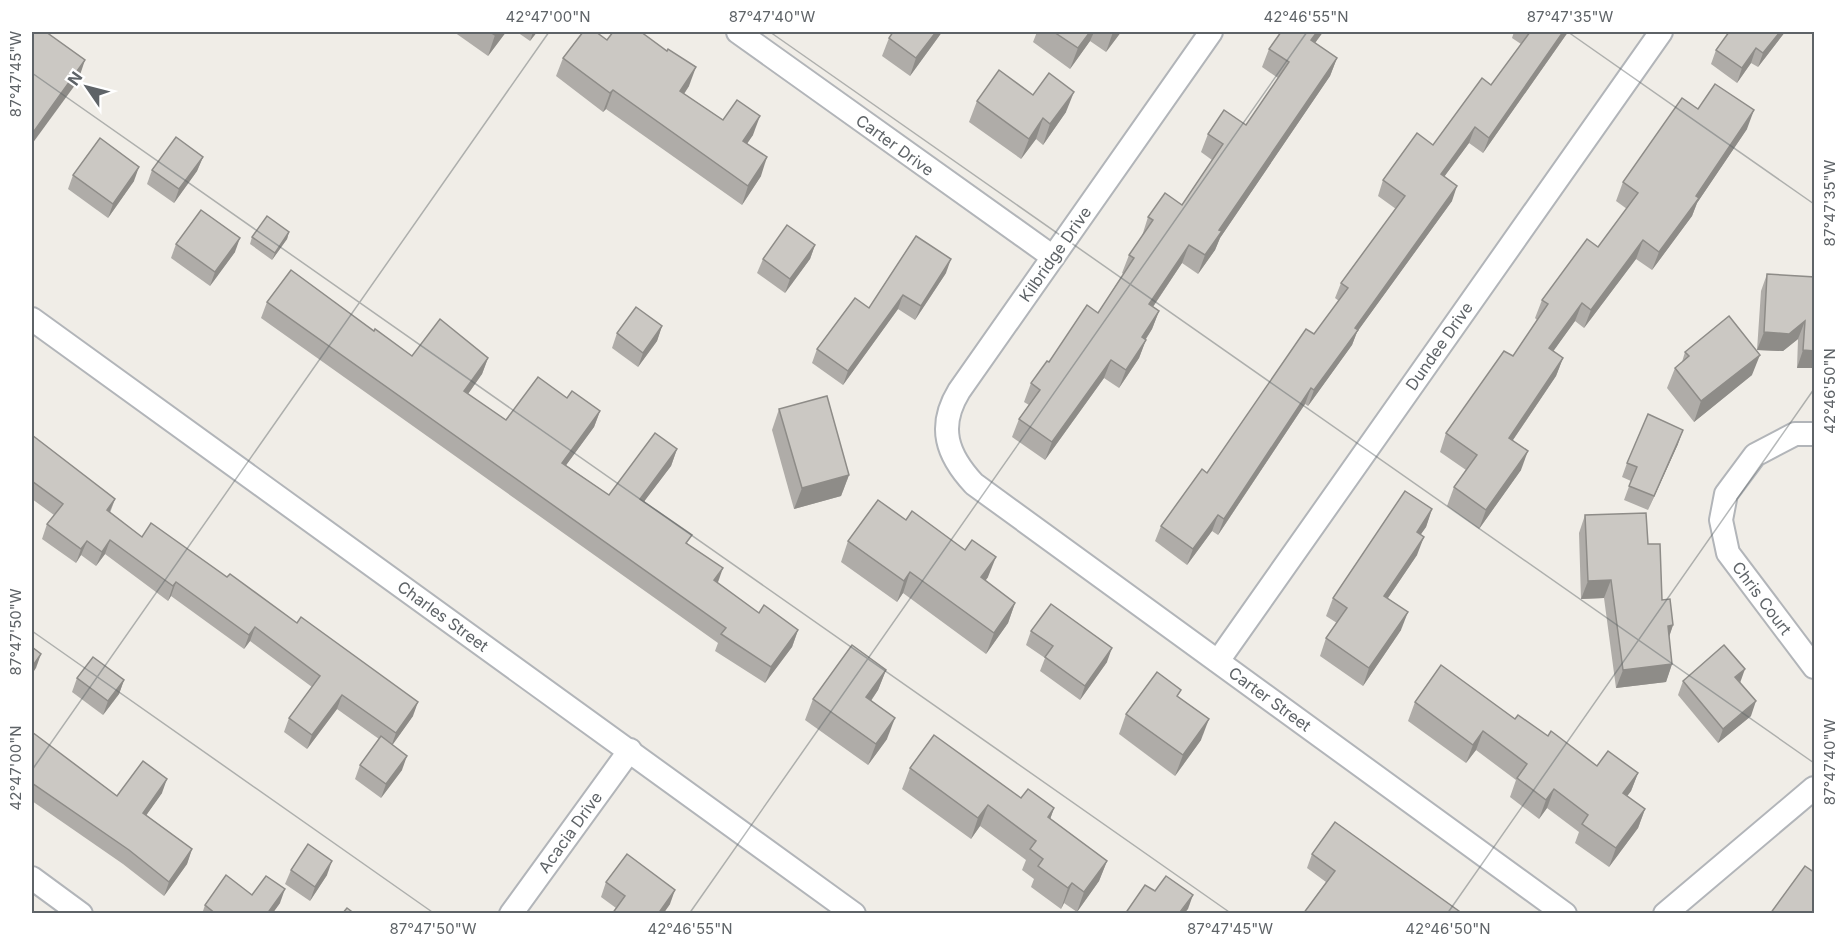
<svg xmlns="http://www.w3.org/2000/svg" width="1846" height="945" font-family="Inter,sans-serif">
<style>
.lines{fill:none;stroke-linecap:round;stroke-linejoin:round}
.street-casing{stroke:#b2b5b9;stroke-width:26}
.street{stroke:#fff;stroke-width:22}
.wall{fill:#afaca8}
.shaded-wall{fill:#8e8c88}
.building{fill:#cbc8c3;stroke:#8e8c88;stroke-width:1.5}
.ticks{fill:none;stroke:#5e6367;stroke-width:1.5;stroke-opacity:0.45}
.labels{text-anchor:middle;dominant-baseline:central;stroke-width:4.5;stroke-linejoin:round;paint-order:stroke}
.street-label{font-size:16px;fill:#5e6367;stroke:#fff}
.neatline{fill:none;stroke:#5e6367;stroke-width:2}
.ticks-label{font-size:15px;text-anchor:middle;fill:#5e6367}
</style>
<rect width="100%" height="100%" fill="#f0ede7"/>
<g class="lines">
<!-- street casing -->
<g class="street-casing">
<g id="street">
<path d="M738,32L1053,257"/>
<path d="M1211,32L959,391C937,427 947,455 974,484L1565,914"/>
<path d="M32,319L854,914"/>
<path d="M1814,434H1795L1755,455L1726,494L1721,520L1728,553L1814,667"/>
<path d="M1218,661L1661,32"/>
<path d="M32,878L81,914"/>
<path d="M511,914L630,750"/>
<path d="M1665,914L1814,788"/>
</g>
</g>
<!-- street -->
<use href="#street" class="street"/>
</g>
<!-- wall -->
<g class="wall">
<path d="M454,32H506L488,56Z"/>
<path d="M517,32H537L530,41Z"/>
<path d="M942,32L910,76L882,56L889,38Z"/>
<path d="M1037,32H1121L1106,52L1090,41L1070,69L1033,42Z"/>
<path d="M1281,32H1323L1315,43L1337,58L1330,76L1220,238L1215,250L1198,274L1182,263L1153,307L1159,311L1152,329L1146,339L1139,358L1119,388L1104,378L1045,460L1012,437L1019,419L1029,405L1024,402L1031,383L1049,362L1098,313L1123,274L1122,273L1129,255L1142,236L1148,217L1182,205L1212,160L1201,152L1208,134L1246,125L1278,78L1262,67L1269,49Z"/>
<path d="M1514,32H1568L1483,153L1469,143L1444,177L1452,201L1357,332L1352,345L1308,406L1305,404L1218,535L1212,531L1187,565L1155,541L1161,526L1207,473L1339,301L1335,298L1341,283L1396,209L1378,196L1383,180L1433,145L1491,85L1521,44L1512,38Z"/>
<path d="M1729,32H1785L1758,67L1751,63L1737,83L1711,64L1716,50Z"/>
<path d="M607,40L689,86L684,94L723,120L753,135L747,143L761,176L742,205L606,109L603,112L556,76L563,58Z"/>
<path d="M1033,95L1066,112L1043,145L1036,139L1021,159L969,122L977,101Z"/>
<path d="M1698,109L1747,129L1697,203L1692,216L1652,270L1636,259L1584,328L1575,321L1553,351L1563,358L1556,376L1513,440L1521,470L1479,529L1447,506L1454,487L1466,470L1440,452L1446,433L1513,356L1537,320L1535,318L1542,300L1598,247L1627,209L1616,201L1623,182Z"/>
<path d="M203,157L197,171L174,203L147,184L152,170Z"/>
<path d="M73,175L134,181L108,218L68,189Z"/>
<path d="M289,232L287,239L272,260L250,244L252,237Z"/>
<path d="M176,244L235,252L210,286L171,258Z"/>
<path d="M815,245L810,259L785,293L757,273L763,259Z"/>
<path d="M946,273L915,320L898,309L843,385L812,363L817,349L869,308Z"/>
<path d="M1767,274L1815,277V368H1797L1798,339L1783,351L1757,350L1761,291Z"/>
<path d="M267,302L374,331L412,356L488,358L482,374L468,394L506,420L567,398L600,411L594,427L566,465L609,495L677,449L671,466L644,501L688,544L717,583L759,613L798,630L792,647L765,683L715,651L718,643L261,318Z"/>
<path d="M662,326L657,341L638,367L612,348L617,333Z"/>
<path d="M1685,352L1752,375L1694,422L1667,388L1675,368L1682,362Z"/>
<path d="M779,409L849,475L841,496L794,509L772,430Z"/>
<path d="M32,435L115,499L110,513L142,537L413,716L392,745L402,770L381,798L355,779L360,765L379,739L337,709L307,749L284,732L289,718L312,687L250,641L244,649L171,596L168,601L105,554L96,566L81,555L76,563L42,539L47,524L54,515L32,499Z"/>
<path d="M1678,444L1648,510L1624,500L1631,481L1622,477L1627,463Z"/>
<path d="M1432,509L1426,527L1420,535L1417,555L1388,598L1401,630L1363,686L1320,656L1326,638L1337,623L1326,616L1333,598Z"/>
<path d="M1585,515L1648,544L1662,600L1673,625L1669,637L1672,664L1666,682L1616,688L1604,598L1581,599L1579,533Z"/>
<path d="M848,541L988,577L985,581L1015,603L1008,623L986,654L903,593L897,602L841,562Z"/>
<path d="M1031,631L1107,662L1080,700L1040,671L1045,658L1026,645Z"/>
<path d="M886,670L878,690L871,701L887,739L868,765L805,720L813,699Z"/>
<path d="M77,678L124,680L119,694L103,715L72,692Z"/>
<path d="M1683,681L1751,716L1718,743L1678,695Z"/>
<path d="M1179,697L1201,740L1175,776L1119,734L1126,714Z"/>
<path d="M1415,702L1515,719L1548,736L1597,766L1638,773L1631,791L1627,796L1645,809L1638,828L1609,867L1575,843L1579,832L1547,808L1539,819L1510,797L1516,780L1476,750L1466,763L1408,721Z"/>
<path d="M32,732L117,796L162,793L146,815L192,849L187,864L164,896L123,864L32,801Z"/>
<path d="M910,768L1054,808L1050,819L1107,861L1099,881L1077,912L1064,903L1061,909L1031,887L1034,879L1022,870L1026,860L980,826L971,839L902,789Z"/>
<path d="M1312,854L1463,914H1303L1326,882L1307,868Z"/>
<path d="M291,870L327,875L310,901L285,884Z"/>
<path d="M606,882L670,904L663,914H612L616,908L601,897Z"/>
<path d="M252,895L280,903L272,914H202L205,905Z"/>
</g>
<!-- shaded-wall -->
<g class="shaded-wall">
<path d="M498,32H506L488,56L495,35Z"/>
<path d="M533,32H537L530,41Z"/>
<path d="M936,32H942L910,76L916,58Z"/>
<path d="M1090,32H1094L1090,41L1070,69L1078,48Z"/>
<path d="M1113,32H1121L1106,52Z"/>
<path d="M1317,32H1323L1304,58L1311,40Z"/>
<path d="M1563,32H1568L1483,153L1489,138Z"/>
<path d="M1780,32H1785L1758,67L1763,53Z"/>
<path d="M1756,48L1751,63L1737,83L1742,68Z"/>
<path d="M1337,58L1330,76L1220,238L1215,250L1198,274L1205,255L1219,230Z"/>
<path d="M85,60L78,81L32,144V134Z"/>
<path d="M696,67L689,86L673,110L680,91Z"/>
<path d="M613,90L606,109L603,112L610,93Z"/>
<path d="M1074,92L1066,112L1043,145L1050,124Z"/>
<path d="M1754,110L1747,129L1697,203L1692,216L1652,270L1659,252Z"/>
<path d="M760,116L753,135L736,160L743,141Z"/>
<path d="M1043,118L1036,139L1021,159L1029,139Z"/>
<path d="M1475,127L1469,143L1435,189L1441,174Z"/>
<path d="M203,157L197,171L174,203L179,189Z"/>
<path d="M767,157L761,176L742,205L748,186Z"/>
<path d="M139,167L134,181L108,218L113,204Z"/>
<path d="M1457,186L1452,201L1357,332L1352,345L1308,406L1314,390L1355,328Z"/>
<path d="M289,232L287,239L272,260L275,253Z"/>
<path d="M240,238L235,252L210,286L215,272Z"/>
<path d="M1643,240L1636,259L1584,328L1591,310Z"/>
<path d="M815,245L810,259L785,293L790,279Z"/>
<path d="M1189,245L1182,263L1142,323L1149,304Z"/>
<path d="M951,259L946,273L915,320L921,306Z"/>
<path d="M903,295L898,309L843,385L848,371Z"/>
<path d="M1582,303L1575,321L1542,367L1549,348Z"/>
<path d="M1159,311L1152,329L1135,356L1142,337Z"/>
<path d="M1805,321L1798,339L1783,351L1757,350L1764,332Z"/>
<path d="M662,326L657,341L638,367L643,353Z"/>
<path d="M1146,340L1139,358L1119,388L1126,370Z"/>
<path d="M1803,350L1815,351V368H1797Z"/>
<path d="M1760,355L1752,375L1694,422L1701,401Z"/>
<path d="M488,358L482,374L458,408L464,391Z"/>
<path d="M1563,358L1556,376L1502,456L1509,438Z"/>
<path d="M1111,360L1104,378L1045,460L1052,442Z"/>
<path d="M1311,388L1305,404L1218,535L1224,519Z"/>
<path d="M600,411L594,427L556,479L562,463Z"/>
<path d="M1683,430L1678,444L1648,510L1654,496Z"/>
<path d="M677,449L671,466L634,515L640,499Z"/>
<path d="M1528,451L1521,470L1479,529L1486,510Z"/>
<path d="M849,475L841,496L794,509L802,488Z"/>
<path d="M115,499L109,513L107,510Z"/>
<path d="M1432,509L1426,527L1410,550L1417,532Z"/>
<path d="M1218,515L1212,531L1187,565L1193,549Z"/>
<path d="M1424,537L1417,555L1377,614L1384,596Z"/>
<path d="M110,540L105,554L96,566L102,552Z"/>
<path d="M87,541L81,555L76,563L81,549Z"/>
<path d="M996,557L988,577L973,598L981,577Z"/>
<path d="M723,568L717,585L714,580Z"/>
<path d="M910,572L903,593L897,602L904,581Z"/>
<path d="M1611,580L1604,598L1581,599L1588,581Z"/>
<path d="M176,582L171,596L168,601L173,586Z"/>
<path d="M1015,603L1008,623L986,654L994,633Z"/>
<path d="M1408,612L1401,630L1363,686L1369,668Z"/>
<path d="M1673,625L1667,643L1668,626Z"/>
<path d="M255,627L250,641L244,649L249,635Z"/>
<path d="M798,630L792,647L765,683L771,667Z"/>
<path d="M1112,648L1107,662L1080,700L1085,686Z"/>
<path d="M41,654L36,668L32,674V667Z"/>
<path d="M1672,664L1666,682L1616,688L1623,670Z"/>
<path d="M1745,669L1740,683L1735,677Z"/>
<path d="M886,670L878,690L859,718L866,697Z"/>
<path d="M124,680L119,694L103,715L108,701Z"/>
<path d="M342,695L337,709L307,749L312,735Z"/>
<path d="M1756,701L1751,716L1718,743L1723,729Z"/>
<path d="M418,702L413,716L391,747L396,733Z"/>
<path d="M895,718L887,739L868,765L876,744Z"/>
<path d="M1209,719L1201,740L1175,776L1183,755Z"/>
<path d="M1483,731L1476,750L1466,763L1473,745Z"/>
<path d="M407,756L402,770L381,798L386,784Z"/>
<path d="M1638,773L1631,791L1616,811L1623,793Z"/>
<path d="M167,779L162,793L138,827L143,813Z"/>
<path d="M1554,789L1547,808L1539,819L1546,800Z"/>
<path d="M988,805L980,826L971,839L978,818Z"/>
<path d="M1054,808L1047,828L1048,817Z"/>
<path d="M1645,809L1638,828L1609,867L1616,848Z"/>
<path d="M192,849L187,864L164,896L169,882Z"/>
<path d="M332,861L327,875L310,901L315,887Z"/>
<path d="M1107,861L1099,881L1077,912L1084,892Z"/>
<path d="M1072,883L1064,903L1061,909L1068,888Z"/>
<path d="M285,889L280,903L272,914H267Z"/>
<path d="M675,890L670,904L663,914H658Z"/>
<path d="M1193,895L1188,909L1184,914H1179Z"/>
</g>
<!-- building -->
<g class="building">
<path d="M32,32H46L85,60L32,134Z"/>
<path d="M490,32H498L495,35Z"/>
<path d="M583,32H596L607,40L613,32H641L667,51L668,49L696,67L680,91L723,120L737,100L760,116L743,141L767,157L748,186L613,90L610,93L563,58Z"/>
<path d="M893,32H936L916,58L889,38Z"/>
<path d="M1054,32H1090L1078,48Z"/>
<path d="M1281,32H1317L1311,40L1337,58L1219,230L1222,231L1205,255L1189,245L1149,304L1159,311L1142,337L1146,340L1126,370L1111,360L1052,442L1019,419L1040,390L1031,383L1047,361L1049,362L1087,305L1098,313L1134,258L1129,255L1153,220L1148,217L1165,193L1182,205L1223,144L1208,134L1224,110L1246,125L1289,62L1269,49Z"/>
<path d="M1530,32H1563L1489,138L1475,127L1441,174L1457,186L1355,328L1358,330L1314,390L1311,388L1224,519L1218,515L1193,549L1161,526L1202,469L1207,473L1306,329L1314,334L1348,288L1341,283L1405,196L1383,180L1417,133L1433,145L1482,78L1491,85Z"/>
<path d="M1729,32H1780L1763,53L1756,48L1742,68L1716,50Z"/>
<path d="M999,70L1033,95L1049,73L1074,92L1050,124L1043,118L1029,139L977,101Z"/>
<path d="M1715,84L1754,110L1696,196L1699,198L1659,252L1643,240L1591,310L1582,303L1549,348L1563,358L1509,438L1528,451L1486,510L1454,487L1477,455L1446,433L1504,351L1513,356L1548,304L1542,300L1587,239L1598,247L1638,193L1623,182L1682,98L1698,109Z"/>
<path d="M176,137L203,157L179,189L152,170Z"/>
<path d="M100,138L139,167L113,204L73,175Z"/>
<path d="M201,210L240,238L215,272L176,244Z"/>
<path d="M267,216L289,232L275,253L252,237Z"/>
<path d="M787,225L815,245L790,279L763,259Z"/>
<path d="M916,236L951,259L921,306L903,295L848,371L817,349L855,298L869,308Z"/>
<path d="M291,270L374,331L375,329L412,356L440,319L488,358L464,391L506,420L538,377L567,398L572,391L600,411L562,463L609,495L655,433L677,449L640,499L692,535L686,543L723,568L714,580L759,613L764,605L798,630L771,667L721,634L726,628L267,302Z"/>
<path d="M1767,274L1815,277V351L1803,350L1805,321L1789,334L1764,332Z"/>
<path d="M636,307L662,326L643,353L617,333Z"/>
<path d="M1729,316L1760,355L1701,401L1675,368L1689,356L1685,352Z"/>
<path d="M827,396L849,475L802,488L779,409Z"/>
<path d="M1648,414L1683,430L1654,496L1629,486L1637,467L1627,463Z"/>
<path d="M32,435L115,499L107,510L142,537L151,523L227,577L230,574L297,623L301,617L418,702L396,733L342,695L312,735L289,718L320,676L255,627L249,635L176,582L173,586L110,540L102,552L87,541L81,549L47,524L63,504L32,481Z"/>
<path d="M1405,491L1432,509L1417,532L1424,537L1384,596L1408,612L1369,668L1326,638L1347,608L1333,598Z"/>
<path d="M878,500L906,520L912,511L965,550L972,540L996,557L981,577L1015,603L994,633L910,572L904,581L848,541Z"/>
<path d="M1646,513L1648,544H1660L1662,600L1670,599L1673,625L1668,626L1672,664L1623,670L1611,580L1588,581L1585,515Z"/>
<path d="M1051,604L1112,648L1085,686L1045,657L1053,646L1031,631Z"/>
<path d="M852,645L886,670L866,697L895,718L876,744L813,699Z"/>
<path d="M1724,645L1745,669L1735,677L1756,701L1723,729L1683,681Z"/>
<path d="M32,647L41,654L32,667Z"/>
<path d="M93,657L124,680L108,701L77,678Z"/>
<path d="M1441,665L1515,719L1518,715L1548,736L1551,731L1597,766L1608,751L1638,773L1623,793L1645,809L1616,848L1582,824L1588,815L1554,789L1546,800L1517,778L1527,764L1483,731L1473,745L1415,702Z"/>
<path d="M1157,672L1181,690L1177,696L1209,719L1183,755L1126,714Z"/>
<path d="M32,732L117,796L143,761L167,779L143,813L192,849L169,882L129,850L32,783Z"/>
<path d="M934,735L1021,798L1028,789L1054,808L1048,817L1107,861L1084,892L1072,883L1068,888L1038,866L1043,859L1030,849L1036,841L988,805L978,818L910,768Z"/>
<path d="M381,736L407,756L386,784L360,765Z"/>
<path d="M1335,822L1463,914H1409L1406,912L1405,914H1343L1342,913L1341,914H1303L1335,871L1312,854Z"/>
<path d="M308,844L332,861L315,887L291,870Z"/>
<path d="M627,854L675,890L658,914H612L625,896L606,882Z"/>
<path d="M1805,866L1815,873V911L1812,914H1770Z"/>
<path d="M226,875L252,895L266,876L285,889L267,914H216L205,905Z"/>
<path d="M1166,876L1193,895L1180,912L1181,914H1125L1145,885L1155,891Z"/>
<path d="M347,908L355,914H342Z"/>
</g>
<!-- ticks -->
<path class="ticks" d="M770,32L1814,763M1568,32L1814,204M32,73L1232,914M32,631L435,914M32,770L549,32M689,914L1307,32M1447,914L1814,389"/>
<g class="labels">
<!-- street labels -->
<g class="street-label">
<text transform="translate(895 145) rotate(36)">Carter Drive</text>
<text transform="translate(1055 254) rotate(-55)">Kilbridge Drive</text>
<text transform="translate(1439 346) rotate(-55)">Dundee Drive</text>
<text transform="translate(1762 598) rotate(53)">Chris Court</text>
<text transform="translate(443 616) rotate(36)">Charles Street</text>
<text transform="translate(1270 699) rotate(36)">Carter Street</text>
<text transform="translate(570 832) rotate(-54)">Acacia Drive</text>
</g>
</g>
<!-- border -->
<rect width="1846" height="945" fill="none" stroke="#ffffff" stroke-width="66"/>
<!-- north arrow -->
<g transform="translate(87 87) rotate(305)" stroke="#ffffff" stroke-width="4.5" paint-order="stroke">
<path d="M0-4.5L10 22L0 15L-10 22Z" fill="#5e6367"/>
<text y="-9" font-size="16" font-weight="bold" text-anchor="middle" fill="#5e6367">N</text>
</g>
<rect x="33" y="33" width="1780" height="879" class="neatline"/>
<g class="ticks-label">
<text x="548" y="22">42°47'00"N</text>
<text x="772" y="22">87°47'40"W</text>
<text x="1306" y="22">42°46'55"N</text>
<text x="1570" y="22">87°47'35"W</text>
<text transform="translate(16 74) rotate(-90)" y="5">87°47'45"W</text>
<text transform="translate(1830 203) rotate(-90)" y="5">87°47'35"W</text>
<text transform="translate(1830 391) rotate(-90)" y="5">42°46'50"N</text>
<text transform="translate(16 632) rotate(-90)" y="5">87°47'50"W</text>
<text transform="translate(1830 762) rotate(-90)" y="5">87°47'40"W</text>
<text transform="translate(16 768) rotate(-90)" y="5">42°47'00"N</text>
<text x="433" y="934">87°47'50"W</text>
<text x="690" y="934">42°46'55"N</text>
<text x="1230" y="934">87°47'45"W</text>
<text x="1448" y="934">42°46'50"N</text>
</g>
</svg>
